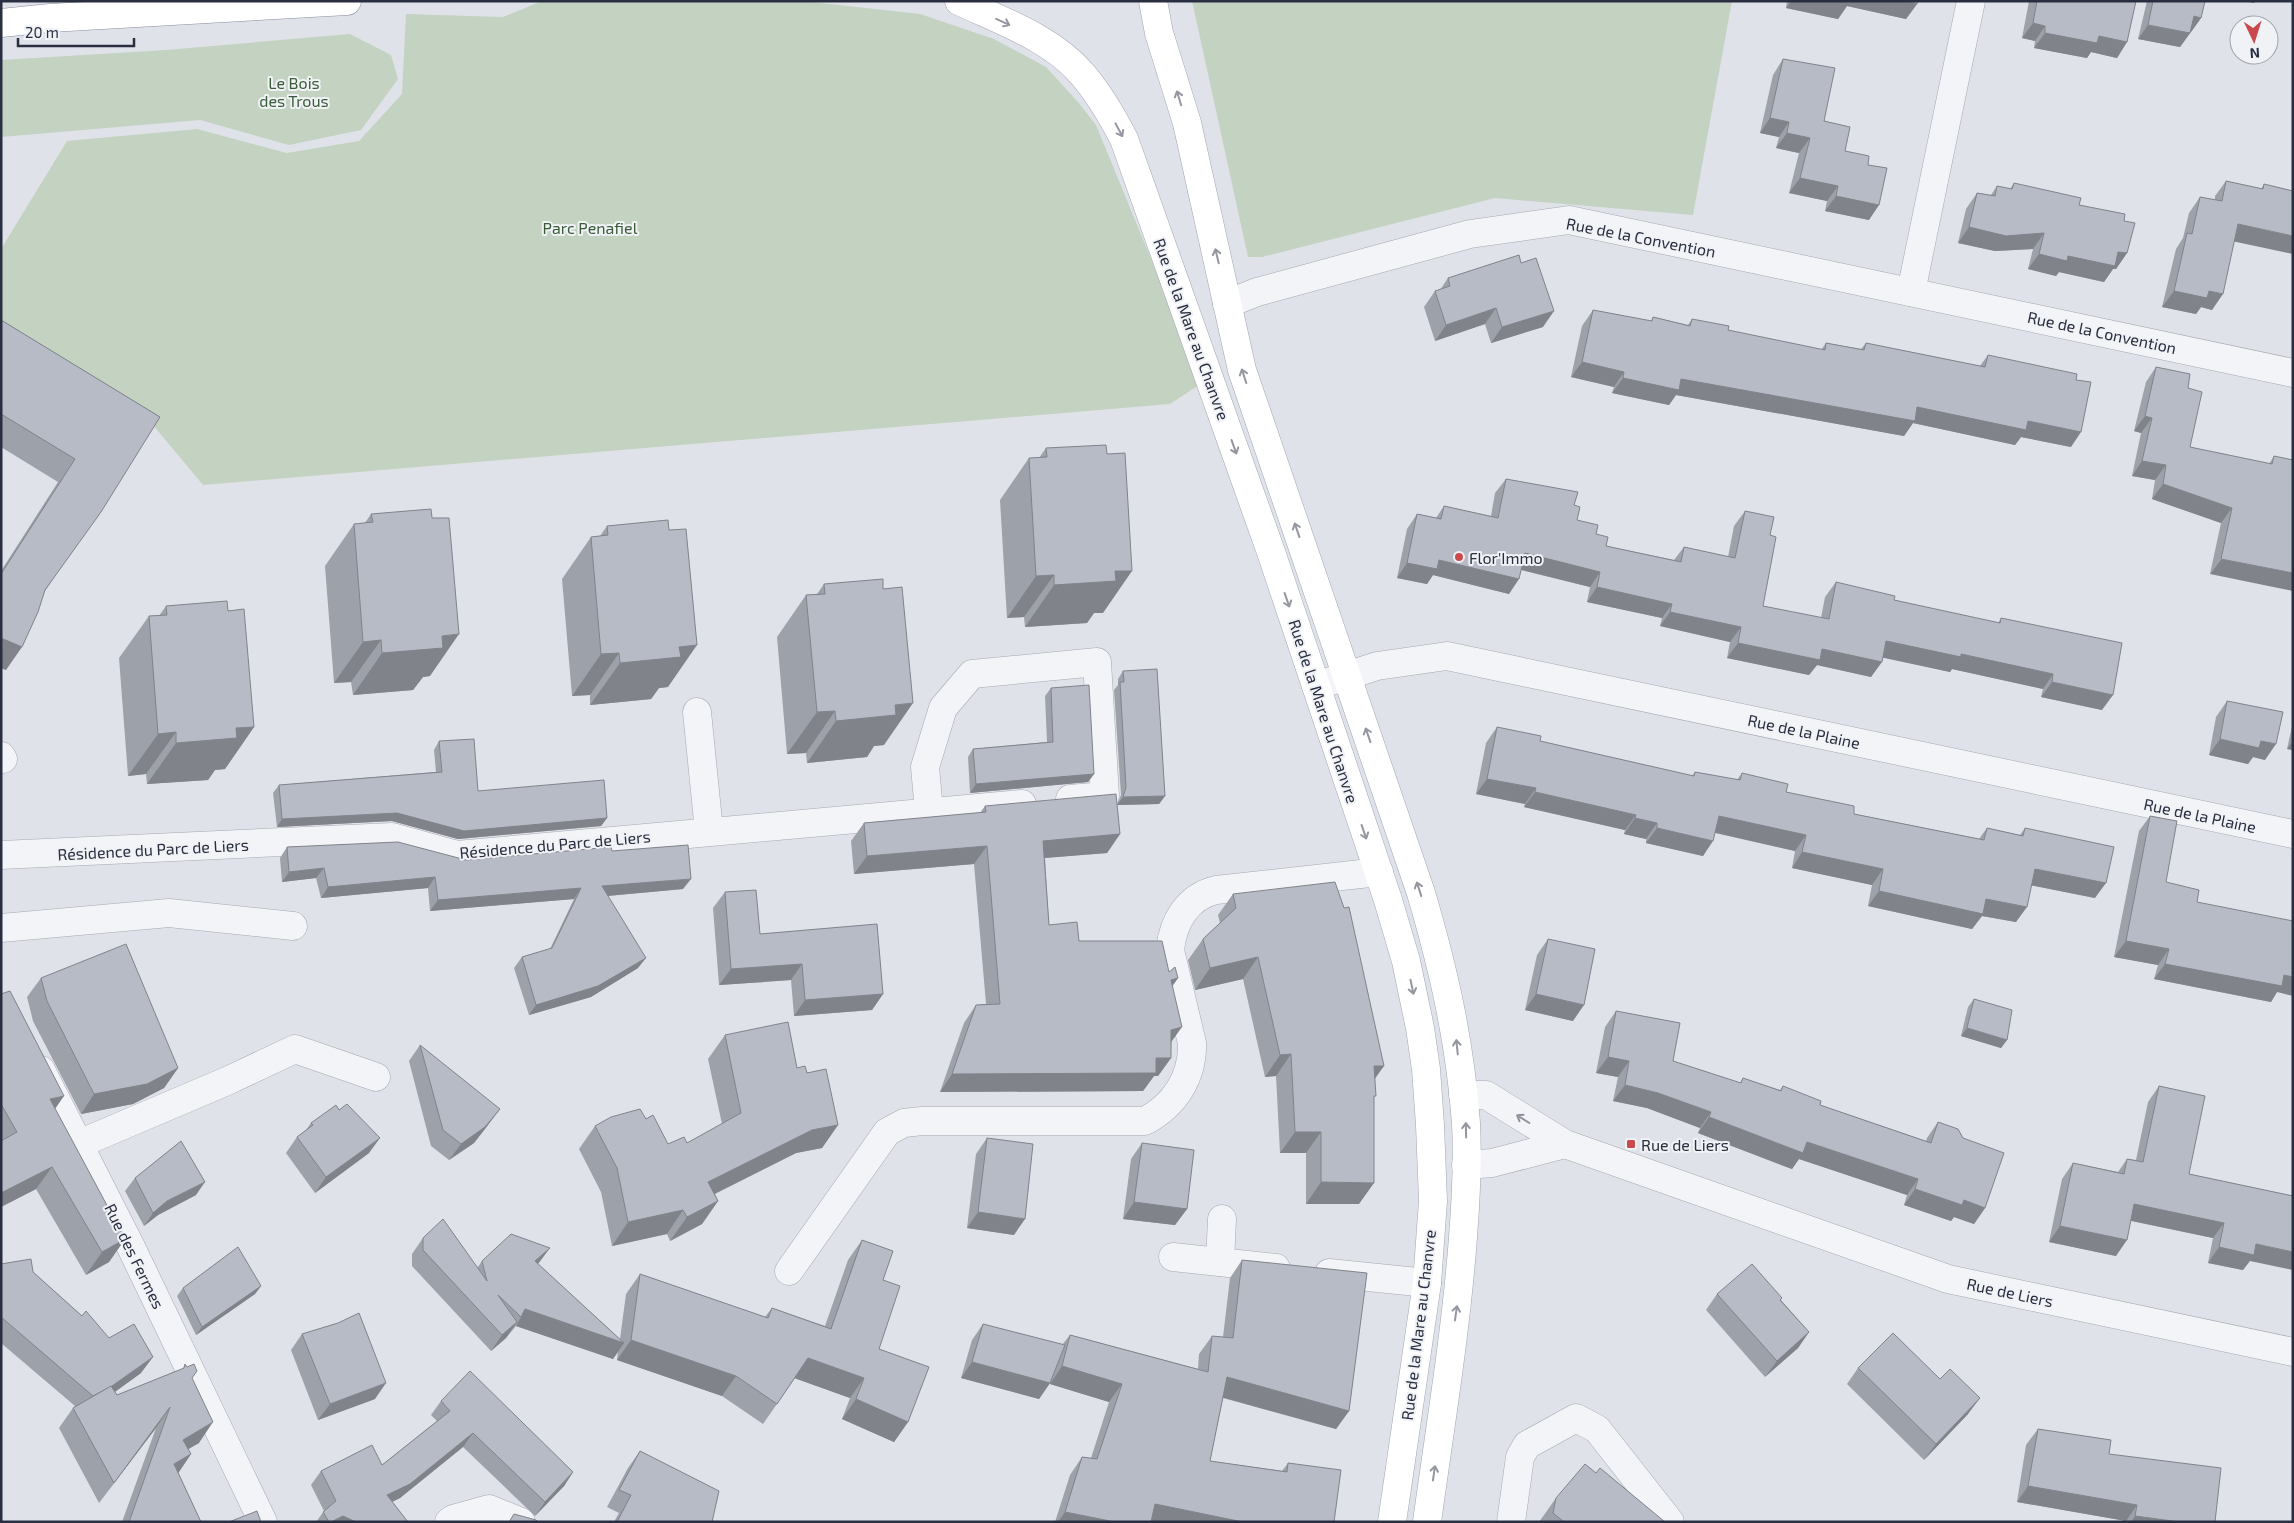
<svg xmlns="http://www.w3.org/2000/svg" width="2294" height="1523" font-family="'Exo 2',sans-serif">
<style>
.green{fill:#c4d2c1}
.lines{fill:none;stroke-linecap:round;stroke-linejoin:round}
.minor-casing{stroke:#a5a8b3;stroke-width:29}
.major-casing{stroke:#a0a5b4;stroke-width:29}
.highway-casing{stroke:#888e9f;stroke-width:29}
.minor{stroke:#f3f4f7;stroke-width:28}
.major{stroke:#fff;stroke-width:28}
.highway{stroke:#fff;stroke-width:28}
.wall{fill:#9da1a9}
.shaded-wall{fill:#80838a}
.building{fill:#b7bbc5;stroke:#80838a}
.oneway{stroke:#9496a0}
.oneway2{stroke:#8e919c}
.poi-dot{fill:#ca494b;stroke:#f0f2f6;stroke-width:2}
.labels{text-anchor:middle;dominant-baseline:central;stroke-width:4;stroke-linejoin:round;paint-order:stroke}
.park-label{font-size:16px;fill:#395b37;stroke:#f0f2f6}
.street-label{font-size:16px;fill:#292e40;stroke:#f0f2f6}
.poi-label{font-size:16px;fill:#292e40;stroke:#f0f2f6;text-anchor:start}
</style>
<rect width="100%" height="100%" fill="#e0e2e9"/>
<!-- green -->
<g class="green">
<path d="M542,1H803L920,14L994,39L1046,67L1078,102L1096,125L1202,383L1170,404L203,485L153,425L1,327V249L67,141L197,129L287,153L359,141L402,94L406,14L503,17Z"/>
<path d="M1192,1H1732L1693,215L1495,198L1262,257H1248Z"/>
<path d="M350,34L391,55L398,79L361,130L289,145L200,120L1,137V60L166,50Z"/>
</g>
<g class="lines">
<!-- minor casing -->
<g class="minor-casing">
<g id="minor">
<path d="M1911,292L1971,1"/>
<path d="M1227,304L1257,292L1470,234L1569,220L2293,373"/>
<path d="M1316,686L1377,666L1447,656L2293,834"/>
<path d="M697,712L709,831"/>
<path d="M1,756L3,759"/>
<path d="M929,811L925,767L943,708L972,674L1097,662L1105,796L1070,799"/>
<path d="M1,855L392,837L457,855L1022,804"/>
<path d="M1,928L169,913L293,926"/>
<path d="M41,1070L129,1243L263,1522"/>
<path d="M1463,1095H1486L1565,1144L1948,1279L2293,1352"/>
<path d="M79,1144L227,1081L295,1049L376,1077"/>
<path d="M1466,1165L1492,1163L1565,1144"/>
<path d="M1173,1257L1276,1268"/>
<path d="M1220,1262L1222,1219"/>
<path d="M789,1271L887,1132L904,1123L922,1121H1145C1175,1105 1193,1077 1192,1043L1170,950C1173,922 1187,897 1216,890L1379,872"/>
<path d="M1329,1273L1427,1283"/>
<path d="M449,1522L453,1519L489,1509L521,1522"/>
<path d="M1511,1522L1520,1457L1527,1445L1576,1418L1597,1429L1670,1522"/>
</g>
</g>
<!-- major casing -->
<g class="major-casing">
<g id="major">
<path d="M959,1C1001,21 1052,38 1083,75C1100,95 1112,116 1124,139L1271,552L1388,900L1406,961L1420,1028L1426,1069L1430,1125L1433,1201L1427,1283L1392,1522"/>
<path d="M1153,1L1159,33L1187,123L1242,370L1421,893C1444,971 1460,1042 1466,1123C1468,1161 1466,1199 1463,1237C1456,1332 1440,1427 1427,1522"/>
</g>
</g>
<!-- highway casing -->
<g class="highway-casing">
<path id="highway" d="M1,23L50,18L347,1"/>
</g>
<!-- minor -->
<use href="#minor" class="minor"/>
<!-- major -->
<use href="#major" class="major"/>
<!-- highway -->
<use href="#highway" class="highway"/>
</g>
<!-- wall -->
<g class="wall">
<path d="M1787,1H1918L1917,4L1906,19L1847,6L1838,19L1786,8Z"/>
<path d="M2029,1H2136L2127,42L2117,58L2091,52L2087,58L2034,48L2035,41L2022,38Z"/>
<path d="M2147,1H2205L2201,18L2191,32L2180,47L2138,39Z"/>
<path d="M1783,59L1845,151L1868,165L1869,220L1825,211L1827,201L1789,193L1799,153L1776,148L1779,137L1760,133L1773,75Z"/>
<path d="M2226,181L2261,189L2264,184L2293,191L2234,242L2212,310L2201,307L2196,314L2162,307L2176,249L2183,238L2189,213L2200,197L2215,200V196Z"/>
<path d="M2014,183L2079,205L2124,221L2127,253L2116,269H2113L2104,282L2059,272L2056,276L2028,269L2033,249L1995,251L1958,243L1966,209L1977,193L1991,195L1997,186L2010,189Z"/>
<path d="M1448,278L1543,327L1491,343L1485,324L1435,341L1424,307L1435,291L1440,290Z"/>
<path d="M1593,310L1651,321L1653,317L1688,325L1692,319L1728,330L1821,350L1826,343L1861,349L1866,343L1980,366L1988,355L2076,380L2071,447L2021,437L2015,445L1913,423L1904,436L1676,395L1669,405L1612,393L1614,387L1571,377L1582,326Z"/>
<path d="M1,320L160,417L45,591L6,670L1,668V571L58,482L1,447Z"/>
<path d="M2156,367L2188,388L2190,447L2269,464L2274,456L2293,460L2210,574L2221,523L2152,499L2155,480L2132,476L2141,433L2134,431L2146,382Z"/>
<path d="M1046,448L1103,613H1094L1087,623L1025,627L1024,617L1007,618L1000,500L1029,458H1039Z"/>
<path d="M1506,479L1574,505L1577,520L1596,534L1606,546L1674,560L1684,547L1728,557L1734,526L1745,511L1770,535L1763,606L1821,618L1825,597L1836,582L1894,600L1998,623L2001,618L2102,710L2041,697L2043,689L1952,669L1950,672L1883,657L1871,677L1817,665L1809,675L1727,658L1730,642L1660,626L1662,618L1587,602L1590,587L1521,570L1509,594L1433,575L1427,584L1397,578L1407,529L1417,514L1436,518L1444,506L1491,516L1495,493Z"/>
<path d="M371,514L430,676L423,677L413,690L353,695L351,682L334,683L325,566L354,524L365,523Z"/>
<path d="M607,526L668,687L659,688L651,699L590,705V695L572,696L562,579L591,537L600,536Z"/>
<path d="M824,584L884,745L874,746L867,757L807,763L806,753L787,754L777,637L806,595L817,594Z"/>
<path d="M166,606L228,611L254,727L225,769L215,770L208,780L147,784L146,774L128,776L119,658L149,616H159Z"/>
<path d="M1123,671L1165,796L1159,804L1117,805L1121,795L1114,690L1118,685V679Z"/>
<path d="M1051,688L1094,774L1088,782L970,793L968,757L973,749L1047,742L1045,696Z"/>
<path d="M2227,701L2265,760L2253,757L2248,764L2209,755L2216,717Z"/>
<path d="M2293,722V750L2287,749Z"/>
<path d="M1497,727L1540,741L1692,776L1695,772L1737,780L1742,773L1786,792L1854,814L1979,839L1987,828L2020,835L2025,828L2095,898L2031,885L2016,922L1982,916L1972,929L1868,906L1872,885L1792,868L1795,851L1715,833L1703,856L1646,843V839L1624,834L1625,830L1524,807L1525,804L1476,794L1486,743Z"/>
<path d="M439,741L478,791L607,818L601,826L458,839L392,821L277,827L273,793L279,785L436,772L434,750Z"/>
<path d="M985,806L1120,834L1107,853L1045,858L1049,925L1079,941L1169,972L1178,978L1172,986L1171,1058L1158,1076H1154L1143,1091L940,1092L964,1023L976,1005L986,1004L974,864L854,874L851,841L864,823L980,813Z"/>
<path d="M2150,816L2166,882L2197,902L2277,992L2271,1002L2154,979L2158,965L2114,957L2139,831Z"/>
<path d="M287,847L466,860L612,851L683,889L608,896L638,968L591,997L529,1015L514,968L522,957L550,949L574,899L430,911L428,888L321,898L316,878L282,882L280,858Z"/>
<path d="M725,892L760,934L883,994L872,1010L794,1016L791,980L719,985L713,908Z"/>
<path d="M1233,894L1375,1079L1374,1100L1359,1204H1306V1153H1280L1276,1076L1265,1077L1243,979L1195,990L1188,960L1203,939L1220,923L1218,915Z"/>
<path d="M1548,939L1573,1021L1525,1010L1537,955Z"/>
<path d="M41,978L178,1068L164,1088L133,1104L81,1114L33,1021L27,997Z"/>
<path d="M1,994L55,1109L125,1239L109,1262L86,1275L36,1189L1,1207Z"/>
<path d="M1974,999L2007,1040L2001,1048L1961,1036L1968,1007Z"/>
<path d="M1616,1011L1673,1061L1740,1083L1743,1078L1780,1090L1783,1086L1820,1105L1926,1141L1927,1138L1938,1122L1985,1208L1974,1224L1954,1217L1951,1221L1904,1205L1907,1195L1799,1159L1792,1169L1698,1133L1700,1128L1647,1108L1613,1101L1618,1077L1596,1073L1605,1027Z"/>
<path d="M725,1035L807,1073L838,1125L822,1148L796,1153L715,1194L718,1201L702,1224L670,1241L667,1234L612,1246L601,1192L579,1149L595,1126L646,1119L668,1144L687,1143L722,1124L708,1059Z"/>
<path d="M420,1045L488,1125L474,1143L449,1160L431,1146L409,1061Z"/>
<path d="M2159,1086L2189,1174L2293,1196L2243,1270L2208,1263L2213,1238L2131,1221L2116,1256L2049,1242L2062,1179L2073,1163L2118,1172L2127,1159L2136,1160L2148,1102Z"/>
<path d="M311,1123L369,1153L315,1193L286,1153L297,1137L306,1130Z"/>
<path d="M987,1138L1014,1235L967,1228L976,1154Z"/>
<path d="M1142,1143L1187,1209L1175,1225L1123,1219L1131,1159Z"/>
<path d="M135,1178L196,1195L158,1215L144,1226L125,1191Z"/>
<path d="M423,1238L478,1267L482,1261L538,1264L620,1339L626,1294L640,1274L765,1317L772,1308L825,1326L848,1260L862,1240L883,1280L879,1349L908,1422L894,1442L842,1419L850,1398L795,1378L763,1424L722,1396L617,1360L618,1352L613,1359L516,1326L506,1338L491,1351L412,1266V1254Z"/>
<path d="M1242,1260L1349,1411L1336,1429L1223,1398L1210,1461L1282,1471L1288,1463L1334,1522H1055L1070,1475L1082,1457L1091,1458L1109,1402L1050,1384V1383L1039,1399L961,1378L972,1340L983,1324L1062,1345L1070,1335L1198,1369L1199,1354L1212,1336L1223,1337L1230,1278Z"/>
<path d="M1,1264L33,1272L82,1316L141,1373L115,1392L117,1395L183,1369L185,1364L192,1378L199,1443L188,1449L191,1454L178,1473L201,1522H122L156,1428L99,1503L59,1428L73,1408L75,1406L1,1343Z"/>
<path d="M261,1286L255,1294L196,1335L177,1296L183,1288Z"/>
<path d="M1717,1294L1781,1300L1809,1332L1798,1348L1765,1377L1706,1310Z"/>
<path d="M338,1323L375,1399L318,1420L291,1350L302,1334Z"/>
<path d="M1858,1368L1968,1414L1924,1460L1847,1384Z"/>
<path d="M441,1401L573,1472L564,1486L535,1516L463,1447L400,1498L392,1502L408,1522H316L324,1511L311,1485L321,1471L382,1465L437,1421L431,1415Z"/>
<path d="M2038,1429L2109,1454L2215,1522H2126V1521L2017,1502L2026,1445Z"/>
<path d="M640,1451L712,1522H614L619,1513L607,1507L628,1468Z"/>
<path d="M1596,1473L1665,1522H1539L1556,1498Z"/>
</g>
<!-- shaded-wall -->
<g class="shaded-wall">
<path d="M1791,1H1907L1917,4L1906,19L1847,6L1838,19L1786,8Z"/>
<path d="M2243,1H2256L2254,3Z"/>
<path d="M2194,16L2201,18L2191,32L2184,30Z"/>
<path d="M2033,23L2045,26L2035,41L2022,38Z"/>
<path d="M2148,25L2190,33L2180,47L2138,39Z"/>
<path d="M2045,33L2099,36L2127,42L2117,58L2091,52L2087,58L2034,48Z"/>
<path d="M1770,118L1789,122L1779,137L1760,133Z"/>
<path d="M1787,133L1810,138L1799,153L1776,148Z"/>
<path d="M1800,178L1838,186L1827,201L1789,193Z"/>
<path d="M1836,196L1879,205L1869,220L1825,211Z"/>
<path d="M2238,224L2293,236V254L2227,240Z"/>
<path d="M1969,227L2044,233L2033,249L1995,251L1958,243Z"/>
<path d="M2118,252L2127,253L2116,269H2113L2104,282L2059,272L2056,276L2028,269L2039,254L2068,256Z"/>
<path d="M2174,291H2209L2223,294L2212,310L2201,307L2196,314L2162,307Z"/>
<path d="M1496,308L1485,324L1435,341L1446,325Z"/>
<path d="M1554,311L1543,327L1491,343L1502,327Z"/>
<path d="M1582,362L1624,372L1614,387L1571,377Z"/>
<path d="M1623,378L1681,379L1917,407L2028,421L2081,432L2071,447L2021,437L2015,445L1913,423L1904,436L1676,395L1669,405L1612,393Z"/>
<path d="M2145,416L2152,418L2141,433L2134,431Z"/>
<path d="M2142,461L2166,465L2155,480L2132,476Z"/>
<path d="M2163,484L2232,508L2221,523L2152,499Z"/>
<path d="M1525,553L1600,572L1590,587L1514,568Z"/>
<path d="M2221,559L2293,573V591L2210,574Z"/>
<path d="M1439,560L1519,579L1509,594L1433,575L1427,584L1397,578L1407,563Z"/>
<path d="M1115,571H1132L1103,613H1094L1087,623L1025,627L1054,585Z"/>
<path d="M1054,575L1024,617L1007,618L1036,576Z"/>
<path d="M1597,587L1672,604L1662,618L1587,602Z"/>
<path d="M1670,612L1741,627L1730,642L1660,626Z"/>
<path d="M459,634L430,676L423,677L413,690L353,695L382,653L442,636Z"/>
<path d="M1,638L22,647L6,670L1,668Z"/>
<path d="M381,640L351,682L334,683L363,642Z"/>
<path d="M1886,641L1961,654L2053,674L2043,689L1952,669L1950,672L1875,656Z"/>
<path d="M1738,643L1822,649L1882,662L1871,677L1817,665L1809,675L1727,658Z"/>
<path d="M697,645L668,687L659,688L651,699L590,705L620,663L679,647Z"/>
<path d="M619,653L590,695L572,696L601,654Z"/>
<path d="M2052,682L2113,695L2102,710L2041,697Z"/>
<path d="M913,703L884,745L874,746L867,757L807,763L836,721L895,705Z"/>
<path d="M835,711L806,753L787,754L817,712Z"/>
<path d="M254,727L225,769L215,770L208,780L147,784L176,743L236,728Z"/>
<path d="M176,732L146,774L128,776L158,734Z"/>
<path d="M2220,739L2261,741L2276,744L2265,760L2253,757L2248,764L2209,755Z"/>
<path d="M2293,741V750L2287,749Z"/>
<path d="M1094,774L1088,782L970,793L976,784Z"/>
<path d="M1487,779L1536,788L1525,804L1476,794Z"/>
<path d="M1535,792L1636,815L1625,830L1524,807Z"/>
<path d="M1165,796L1159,804L1117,805L1123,797Z"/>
<path d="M397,813L607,818L601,826L458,839L392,821L277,827L282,819Z"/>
<path d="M1719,816L1806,835L1795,851L1708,831Z"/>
<path d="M1635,818L1657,823L1646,839L1624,834Z"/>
<path d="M1657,828L1713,841L1703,856L1646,843Z"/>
<path d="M1120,834L1107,853L1031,859L1043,841Z"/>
<path d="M987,846L974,864L854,874L867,856Z"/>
<path d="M1802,852L1883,869L1872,885L1792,868Z"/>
<path d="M324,868L316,878L282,882L289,872Z"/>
<path d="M2035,869L2106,883L2095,898L2024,884Z"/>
<path d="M435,877L428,888L321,898L328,887Z"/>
<path d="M691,879L683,889L595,897L602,886Z"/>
<path d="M581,888L574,899L430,911L438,900Z"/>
<path d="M1879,891L1986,899L2027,907L2016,922L1982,916L1972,929L1868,906Z"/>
<path d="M2126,941L2169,949L2158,965L2114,957Z"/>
<path d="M1258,957L1243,979L1195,990L1210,968Z"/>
<path d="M646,958L638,968L591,997L529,1015L536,1005Z"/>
<path d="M802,964L791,980L719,985L731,969Z"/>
<path d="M2165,964L2284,975L2293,977V996L2277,992L2271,1002L2154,979Z"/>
<path d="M1178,978L1165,997L1171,980Z"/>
<path d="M883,994L872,1010L794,1016L805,1000Z"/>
<path d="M1536,994L1584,1005L1573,1021L1525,1010Z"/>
<path d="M1182,1027L1169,1045L1171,1030Z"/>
<path d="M1967,1028L2007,1040L2001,1048L1961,1036Z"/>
<path d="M1291,1054L1276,1076L1265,1077L1280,1055Z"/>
<path d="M1608,1057L1629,1061L1618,1077L1596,1073Z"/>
<path d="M1156,1058H1171L1158,1076H1154L1143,1091L940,1092L952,1074Z"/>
<path d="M1374,1066H1384L1369,1087Z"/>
<path d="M178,1068L164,1088L133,1104L81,1114L94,1094Z"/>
<path d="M1625,1085L1658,1093L1711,1112L1700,1128L1647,1108L1613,1101Z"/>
<path d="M64,1096L48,1119L50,1099Z"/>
<path d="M500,1109L488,1125L474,1143L449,1160L461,1144Z"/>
<path d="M1709,1117L1807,1142L1918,1179L1907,1195L1799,1159L1792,1169L1698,1133Z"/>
<path d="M838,1125L822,1148L796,1153L692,1205L708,1182L812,1130Z"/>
<path d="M1295,1132H1321L1306,1153H1280Z"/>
<path d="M380,1138L369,1153L315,1193L326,1177Z"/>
<path d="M52,1167L36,1189L1,1207V1193Z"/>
<path d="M205,1182L196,1195L158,1215L144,1226L153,1213L167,1201Z"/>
<path d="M1321,1182L1374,1183L1359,1204H1306Z"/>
<path d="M1915,1189L1964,1200L1985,1208L1974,1224L1954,1217L1951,1221L1904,1205Z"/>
<path d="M718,1201L702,1224L670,1241L687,1217Z"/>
<path d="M1134,1202L1187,1209L1175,1225L1123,1219Z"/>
<path d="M2134,1204L2224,1223L2213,1238L2123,1219Z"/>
<path d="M683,1210L667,1234L612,1246L628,1222Z"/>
<path d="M978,1212L1025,1219L1014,1235L967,1228Z"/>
<path d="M2060,1226L2127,1240L2116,1256L2049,1242Z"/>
<path d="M125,1239L109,1262L86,1275L102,1252Z"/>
<path d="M2256,1244L2293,1252V1270L2250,1261L2243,1270L2208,1263L2219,1247Z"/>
<path d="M550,1248L538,1264L524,1277L535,1261Z"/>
<path d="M261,1286L255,1294L196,1335L202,1327Z"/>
<path d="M525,1309L624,1343L613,1359L516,1326L521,1317Z"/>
<path d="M517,1322L506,1338L491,1351L502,1335Z"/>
<path d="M1809,1332L1798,1348L1765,1377L1777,1361Z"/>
<path d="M631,1340L736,1376L722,1396L617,1360Z"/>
<path d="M153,1357L141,1373L84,1414L95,1398Z"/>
<path d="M808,1358L864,1378L850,1398L794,1378Z"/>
<path d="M972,1362L1050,1383L1039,1399L961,1378Z"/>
<path d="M1062,1366L1122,1384L1109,1402L1050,1384Z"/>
<path d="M1227,1377L1349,1411L1336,1429L1214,1395Z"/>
<path d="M386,1383L375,1399L318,1420L330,1404Z"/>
<path d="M1980,1398L1968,1414L1924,1460L1936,1444Z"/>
<path d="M856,1399L908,1422L894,1442L842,1419Z"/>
<path d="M170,1407L156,1428L99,1503L114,1483Z"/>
<path d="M213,1422L199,1443L169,1460L183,1440Z"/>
<path d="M473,1433L463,1447L400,1498L377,1509L387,1495Z"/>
<path d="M191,1454L177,1475L174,1464Z"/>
<path d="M573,1472L564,1486L535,1516L545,1502Z"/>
<path d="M2028,1486L2137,1505L2126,1521L2017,1502Z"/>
<path d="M1155,1504L1243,1522H1142Z"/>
<path d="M1065,1512L1115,1522H1058Z"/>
<path d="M343,1516L356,1522H331Z"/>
<path d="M2135,1516L2180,1522H2131Z"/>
</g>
<!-- building -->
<g class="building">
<path d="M1840,1H1849V3Z"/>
<path d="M1907,1H1918L1917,4Z"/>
<path d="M2037,1H2136L2127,42L2099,36L2097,43L2045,33V26L2033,23Z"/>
<path d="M2153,1H2205L2201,18L2194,16L2190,33L2148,25Z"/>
<path d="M1783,59L1835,68L1824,121L1850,127L1845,151L1869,156L1868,165L1887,168L1879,205L1836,196L1838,186L1800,178L1810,138L1787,133L1789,122L1770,118Z"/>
<path d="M2226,181L2263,189L2264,184L2293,191V236L2238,224L2223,294L2209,291L2207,298L2174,291L2187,233L2192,234L2200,197L2222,201Z"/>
<path d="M2014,183L2081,198L2079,205L2125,214L2124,221L2135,223L2127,253L2118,252L2115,266L2068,256L2067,261L2039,254L2044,233L2006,236L1969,227L1977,193L1995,196L1997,186L2012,189Z"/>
<path d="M1519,255L1521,263L1536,258L1554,311L1502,327L1496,308L1446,325L1435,291L1450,286L1448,278Z"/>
<path d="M1593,310L1652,321L1653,317L1690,326L1692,319L1729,326L1728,330L1825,350L1826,343L1864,350L1866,343L1985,367L1988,355L2077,374L2076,380L2091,382L2081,432L2028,421L2026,430L1917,407L1915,421L1681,379L1679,390L1623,378L1624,372L1582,362Z"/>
<path d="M1,320L160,417L101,512L45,590L38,612L22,647L1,638V614L2,612H1V574L75,459L1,414Z"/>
<path d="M2156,367L2190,374L2188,388L2202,392L2190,447L2272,464L2274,456L2293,460V573L2221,559L2232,508L2163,484L2166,465L2142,461L2152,418L2145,416Z"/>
<path d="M1106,445L1107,454L1125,453L1132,571H1115L1116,581L1054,585V575L1036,576L1029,458L1047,457L1046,448Z"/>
<path d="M1506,479L1578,492L1574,505L1580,507L1577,520L1598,525L1596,534L1608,537L1606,546L1681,562L1684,547L1735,558L1745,511L1774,517L1770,535L1776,537L1763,606L1829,619L1836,582L1895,596L1894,600L2000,623L2001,618L2122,643L2113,695L2052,682L2053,674L1961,654V657L1886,641L1882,662L1822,649L1820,660L1738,643L1741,627L1670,612L1672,604L1597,587L1600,572L1525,553L1519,579L1439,560L1437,569L1407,563L1417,514L1441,519L1444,506L1498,518Z"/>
<path d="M431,509L432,518H449L459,634L442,636L443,648L382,653L381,640L363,642L354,524L373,522L371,514Z"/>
<path d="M668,520L669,530L686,529L697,645L679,647L681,657L620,663L619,653L601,654L591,537L608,535L607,526Z"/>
<path d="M883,579V589L902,587L913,703L895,705L896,715L836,721L835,711L817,712L806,595L825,594L824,584Z"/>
<path d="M227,601L228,611L244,609L254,727L236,728L237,738L176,743V732L158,734L149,616L167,615L166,606Z"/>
<path d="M1157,669L1165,796L1123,797L1126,787L1120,682H1124L1123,671Z"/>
<path d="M1089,685L1094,774L976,784L973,749L1053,742L1051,688Z"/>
<path d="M2227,701L2283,712L2276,744L2261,741L2259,748L2220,739Z"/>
<path d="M1497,727L1541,736L1540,741L1694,776L1695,772L1740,780L1742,773L1788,784L1786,792L1854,806V814L1984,840L1987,828L2023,836L2025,828L2114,847L2106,883L2035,869L2027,907L1986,899L1983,914L1879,891L1883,869L1802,852L1806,835L1719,816L1713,841L1657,828V823L1635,818L1636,815L1535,792L1536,788L1487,779Z"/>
<path d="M474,739L478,791L604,780L607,818L464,831L397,813L282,819L279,785L442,772L439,741Z"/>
<path d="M1116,794L1120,834L1043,841L1049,925L1077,922L1079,941H1162L1169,972L1175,967L1178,978L1171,980L1182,1027L1171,1030V1058H1156V1073L952,1074L976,1005L1000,1004L987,846L867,856L864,823L986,812L985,806Z"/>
<path d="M2150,816L2177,821L2166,882L2199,890L2197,902L2293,921V977L2284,975L2282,986L2165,964L2169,949L2126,941Z"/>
<path d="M398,842L466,860L611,847L612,851L688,845L691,879L602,886L646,958L598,986L536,1005L522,957L552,948L581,888L438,900L435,877L328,887L324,868L289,872L287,847Z"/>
<path d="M1335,882L1344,908L1349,907L1384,1066H1374L1376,1096H1374V1183L1321,1182V1132H1295L1291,1054L1280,1055L1258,957L1210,968L1203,939L1236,908L1233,894Z"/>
<path d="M756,890L760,934L877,924L883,994L805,1000L802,964L731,969L725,892Z"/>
<path d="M1548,939L1595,949L1584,1005L1536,994Z"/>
<path d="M126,944L178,1068L147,1084L94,1094L47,1001L41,978Z"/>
<path d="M10,991L64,1096L50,1099L125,1239L102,1252L52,1167L1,1193V1141L17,1132L1,1104V994Z"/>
<path d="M1974,999L2012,1010L2007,1040L1967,1028Z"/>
<path d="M1616,1011L1680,1023L1673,1061L1741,1083L1743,1078L1781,1091L1783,1086L1821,1101L1820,1105L1931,1143L1938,1122L1958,1129L1963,1138L2004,1153L1985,1208L1964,1200L1962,1205L1915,1189L1918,1179L1807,1142L1803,1153L1709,1117L1711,1112L1658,1093L1625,1085L1629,1061L1608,1057Z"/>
<path d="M788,1022L797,1068L805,1066L807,1073L826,1069L838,1125L812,1130L708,1182L718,1201L687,1217L683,1210L628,1222L617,1168L595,1126L611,1117L640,1109L646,1119L653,1115L668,1144L684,1137L687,1143L741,1113L725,1035Z"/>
<path d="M420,1045L500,1109L485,1127L461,1144L443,1130Z"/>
<path d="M2159,1086L2205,1096L2189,1174L2293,1196V1252L2256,1244L2254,1255L2219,1247L2224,1223L2134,1204L2127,1240L2060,1226L2073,1163L2124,1174L2127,1159L2143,1162Z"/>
<path d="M347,1104L380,1138L326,1177L297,1137L313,1125L311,1123L336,1105L339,1110Z"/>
<path d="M987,1138L1033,1144L1025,1219L978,1212Z"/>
<path d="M181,1141L205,1182L167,1201L153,1213L135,1178Z"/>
<path d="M1142,1143L1194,1150L1187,1209L1134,1202Z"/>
<path d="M443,1219L487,1281L482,1261L511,1234L550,1248L535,1261L624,1343L525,1309L521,1317L498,1295L517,1322L502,1335L423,1250V1238Z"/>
<path d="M862,1240L893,1251L883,1280L900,1286L879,1349L929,1367L908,1422L856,1399L864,1378L808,1358L777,1404L736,1376L631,1340L640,1274L768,1318L772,1308L831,1329Z"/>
<path d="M238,1247L261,1286L202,1327L183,1288Z"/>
<path d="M31,1259L33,1272L82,1316L86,1311L109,1338L134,1324L153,1357L112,1386L93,1396L1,1317V1264Z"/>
<path d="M1242,1260L1367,1273L1349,1411L1227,1377L1210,1461L1287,1472L1288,1463L1341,1470L1334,1522H1243L1155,1504L1151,1522H1115L1065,1512L1082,1457L1097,1459L1122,1384L1062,1366L1070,1335L1208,1372L1212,1336L1233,1338Z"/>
<path d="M1752,1264L1782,1298L1780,1300L1809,1332L1777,1361L1717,1294Z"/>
<path d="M359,1313L386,1383L330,1404L302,1334L338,1323Z"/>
<path d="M983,1324L1065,1345L1050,1383L972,1362Z"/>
<path d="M1893,1333L1940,1379L1950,1369L1980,1398L1936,1444L1858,1368Z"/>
<path d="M185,1364L187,1367L194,1364L197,1371L192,1378L213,1422L183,1440L191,1454L174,1464L201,1522H129L170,1407L114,1483L73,1408L111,1386L117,1395L184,1368Z"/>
<path d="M470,1371L573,1472L545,1502L473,1433L410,1484L387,1495L408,1522H356L343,1516L331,1522H329L323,1512L336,1501L321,1471L372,1445L382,1465L450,1411L441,1401Z"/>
<path d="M2038,1429L2111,1440L2109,1454L2221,1468L2215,1522H2180L2135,1516L2137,1505L2028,1486Z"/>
<path d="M640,1451L719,1491L712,1522H617L631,1495L619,1490Z"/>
<path d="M1585,1464L1596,1473L1600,1468L1665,1522H1564L1553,1513L1556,1498Z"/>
<path d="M257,1511L261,1522H229Z"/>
<path d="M514,1514L536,1520L538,1522H509Z"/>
</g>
<!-- one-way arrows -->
<defs><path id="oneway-shaft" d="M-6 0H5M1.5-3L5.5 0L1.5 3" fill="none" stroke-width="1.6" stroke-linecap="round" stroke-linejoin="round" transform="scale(1.25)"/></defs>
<g class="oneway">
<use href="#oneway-shaft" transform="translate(1003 22) rotate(25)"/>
<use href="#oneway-shaft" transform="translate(1179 98) rotate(-107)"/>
<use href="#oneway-shaft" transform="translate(1119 130) rotate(62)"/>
<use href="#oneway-shaft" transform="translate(1217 256) rotate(-103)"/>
<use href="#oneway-shaft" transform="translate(1244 376) rotate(-108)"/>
<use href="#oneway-shaft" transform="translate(1234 447) rotate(70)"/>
<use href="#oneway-shaft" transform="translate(1297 530) rotate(-109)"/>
<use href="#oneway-shaft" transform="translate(1287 600) rotate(71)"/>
<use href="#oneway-shaft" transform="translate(1368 735) rotate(-109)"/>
<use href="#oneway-shaft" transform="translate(1364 832) rotate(71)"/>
<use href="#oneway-shaft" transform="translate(1419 889) rotate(-108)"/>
<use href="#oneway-shaft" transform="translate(1412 987) rotate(78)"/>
<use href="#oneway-shaft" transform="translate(1457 1047) rotate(-96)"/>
<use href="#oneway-shaft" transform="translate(1466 1130) rotate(-91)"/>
<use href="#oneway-shaft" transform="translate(1456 1313) rotate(-82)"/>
<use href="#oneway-shaft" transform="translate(1434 1473) rotate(-82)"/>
</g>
<use class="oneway2" href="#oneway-shaft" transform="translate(1523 1119) rotate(-148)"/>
<!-- markers -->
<g class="poi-dot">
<circle cx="1459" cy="557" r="5"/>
<rect x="1626" y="1139" width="10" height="10" rx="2.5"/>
</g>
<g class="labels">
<!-- park labels -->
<g class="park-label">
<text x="294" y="82">Le Bois<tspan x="294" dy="18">des Trous</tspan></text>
<text x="590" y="227">Parc Penafiel</text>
</g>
<!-- street labels -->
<g class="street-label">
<text transform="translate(1641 237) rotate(11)">Rue de la Convention</text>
<text transform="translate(1192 329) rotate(70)">Rue de la Mare au Chanvre</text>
<text transform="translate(2102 332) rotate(12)">Rue de la Convention</text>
<text transform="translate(1324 711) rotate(72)">Rue de la Mare au Chanvre</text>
<text transform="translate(1804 731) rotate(12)">Rue de la Plaine</text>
<text transform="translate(2200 815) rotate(12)">Rue de la Plaine</text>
<text transform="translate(555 844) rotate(-5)">Résidence du Parc de Liers</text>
<text transform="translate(153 849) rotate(-3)">Résidence du Parc de Liers</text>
<text transform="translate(135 1256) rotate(64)">Rue des Fermes</text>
<text transform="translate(2010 1292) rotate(12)">Rue de Liers</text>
<text transform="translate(1418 1325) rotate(-83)">Rue de la Mare au Chanvre</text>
</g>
<!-- poi labels -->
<g class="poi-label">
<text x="1469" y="557">Flor'Immo</text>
<text x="1641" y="1144">Rue de Liers</text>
</g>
</g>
<!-- border -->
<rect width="2294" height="1523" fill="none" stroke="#292e40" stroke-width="5"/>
<!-- north arrow -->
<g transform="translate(2254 40) rotate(176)"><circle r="24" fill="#f0f2f6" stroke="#a0a4ad"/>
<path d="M0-4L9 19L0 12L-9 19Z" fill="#ca494b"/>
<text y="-8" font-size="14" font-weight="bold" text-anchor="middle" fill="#292e40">N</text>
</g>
<!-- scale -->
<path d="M18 38v8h116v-8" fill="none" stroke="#292e40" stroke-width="2.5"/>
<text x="25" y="38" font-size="15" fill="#292e40" stroke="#f0f2f6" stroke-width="4" paint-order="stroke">20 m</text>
</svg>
